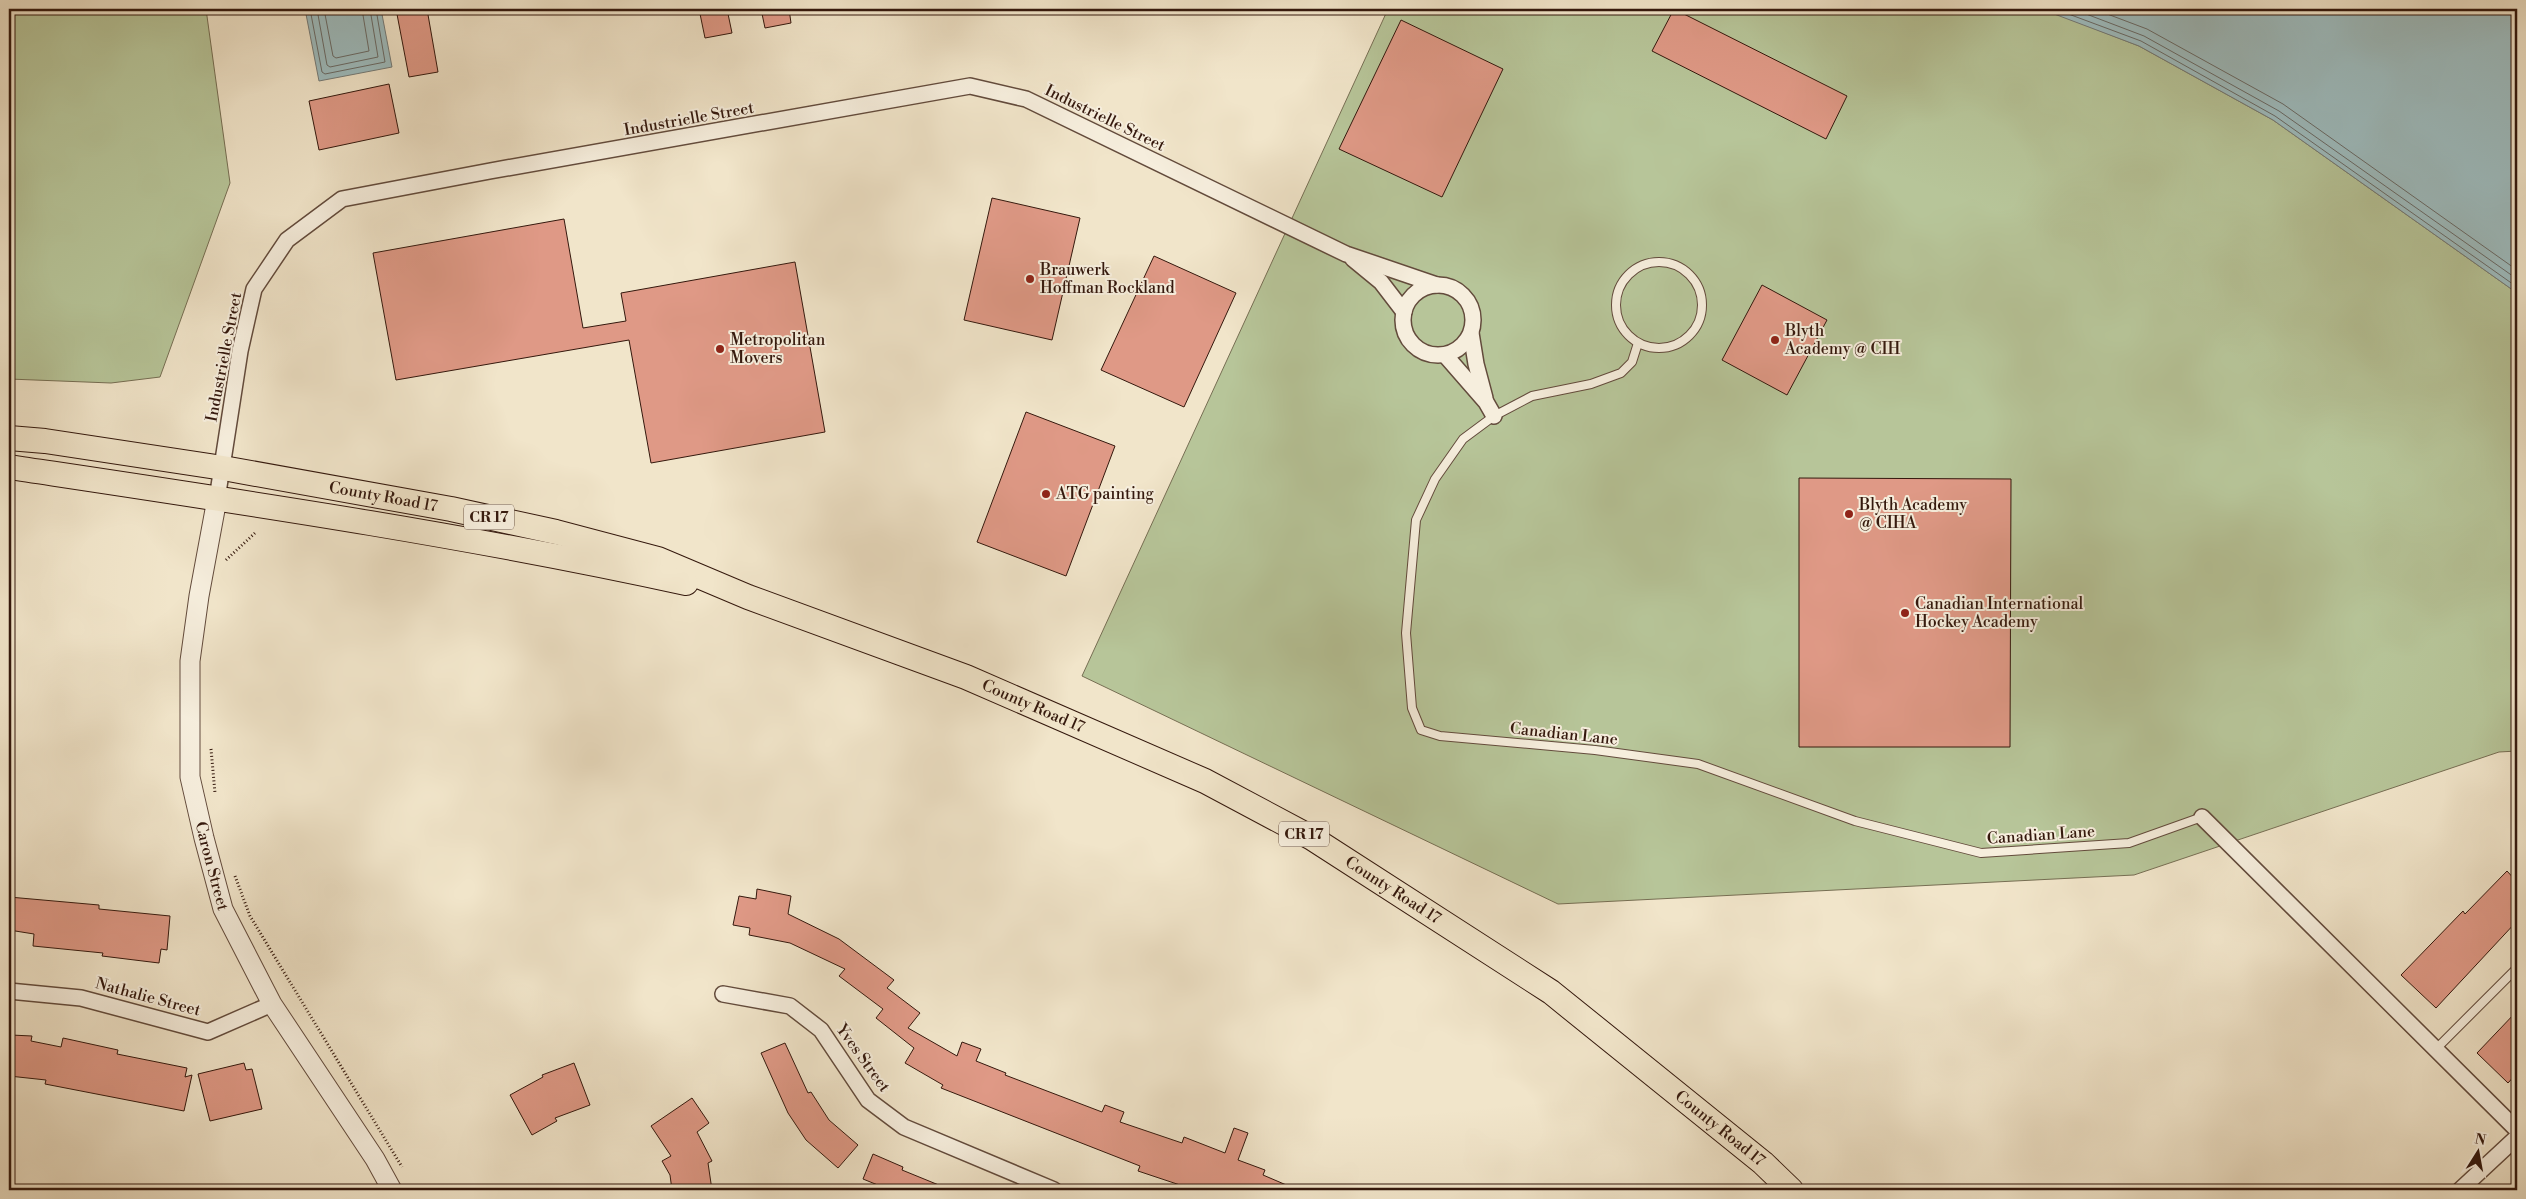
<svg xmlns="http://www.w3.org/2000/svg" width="2526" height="1199" font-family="'Libre Bodoni',serif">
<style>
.green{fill:#b7c599;stroke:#766e53}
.water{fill:#9ebdc0;stroke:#747b78}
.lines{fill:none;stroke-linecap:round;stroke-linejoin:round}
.shore{stroke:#696a66;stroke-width:1}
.building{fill:#df9986;stroke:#34180d}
.service-casing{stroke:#634b3c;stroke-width:10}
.minor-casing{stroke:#634b3c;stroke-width:18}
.tertiary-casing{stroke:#634b3c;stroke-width:21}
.primary-casing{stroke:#34180d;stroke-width:26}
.path{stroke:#34180d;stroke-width:3;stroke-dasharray:1 2.5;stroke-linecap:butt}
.service{stroke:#f6eedd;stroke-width:8}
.minor{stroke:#f6eedd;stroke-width:15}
.tertiary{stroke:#f6eedd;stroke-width:19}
.primary{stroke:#f1e5ca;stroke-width:24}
.poi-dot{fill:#8f2418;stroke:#f6eedd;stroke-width:2}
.labels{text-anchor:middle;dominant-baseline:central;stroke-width:4;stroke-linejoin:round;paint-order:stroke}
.shield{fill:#f6eedd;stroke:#6e584b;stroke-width:1}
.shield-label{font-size:15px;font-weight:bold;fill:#34180d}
.street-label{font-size:16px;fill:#34180d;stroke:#f6eedd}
.poi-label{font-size:16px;fill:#34180d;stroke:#f6eedd;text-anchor:start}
</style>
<rect width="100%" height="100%" fill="#f1e5ca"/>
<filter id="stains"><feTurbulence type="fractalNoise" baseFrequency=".004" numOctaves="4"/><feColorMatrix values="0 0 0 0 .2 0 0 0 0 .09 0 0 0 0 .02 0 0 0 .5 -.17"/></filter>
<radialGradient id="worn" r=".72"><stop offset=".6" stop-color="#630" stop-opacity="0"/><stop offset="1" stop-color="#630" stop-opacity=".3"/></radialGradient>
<!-- green -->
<g class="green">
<path d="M9,9H206L230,183L160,377L111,383L9,379Z"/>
<path d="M1388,9H2044L2139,46L2273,120L2517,293V751L2499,752L2134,875L1558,904L1082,676Z"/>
</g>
<!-- water -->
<g class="water">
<path d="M305,9H381L392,67L319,81Z"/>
<path d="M2041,9H2517V293L2273,120L2139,46Z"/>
</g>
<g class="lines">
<!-- shore -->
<g class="shore">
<path d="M310,9L322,72L325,74L385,62L376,9"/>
<path d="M317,9L327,65L330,67L378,57L370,9"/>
<path d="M324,9L333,56L336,58L369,51L362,9"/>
<path d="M2055,9L2141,41L2275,116L2517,287"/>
<path d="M2073,9L2144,36L2279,111L2517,279"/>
<path d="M2094,9L2147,29L2283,104L2517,270"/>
</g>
</g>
<!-- building -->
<g class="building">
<path d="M396,9H427L438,72L409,77Z"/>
<path d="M699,9H727L732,33L705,38Z"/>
<path d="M761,9H789L791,23L765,28Z"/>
<path d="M1674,9L1847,96L1826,139L1652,51Z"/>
<path d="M1401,20L1503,69L1442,197L1339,149Z"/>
<path d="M389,84L399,133L319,150L309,101Z"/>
<path d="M992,198L1080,218L1052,340L964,320Z"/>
<path d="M564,219L583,328L626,321L621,293L795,262L825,432L651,463L629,340L396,380L373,253Z"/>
<path d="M1154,256L1236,293L1184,407L1101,370Z"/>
<path d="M1762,285L1827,320L1787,395L1722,360Z"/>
<path d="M1026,412L1115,446L1066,576L977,542Z"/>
<path d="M1799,478L2011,479L2010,747H1799Z"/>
<path d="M2507,871L2517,882V921L2436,1008L2401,975L2463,911L2465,914Z"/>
<path d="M757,889L791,896L788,914L839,939L894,980L887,988L920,1013L908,1028L957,1056L962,1042L981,1049L976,1061L1006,1073L1005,1075L1102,1112L1105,1105L1124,1112L1120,1122L1182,1143L1184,1137L1225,1153L1234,1128L1248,1133L1238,1160L1265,1170L1263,1175L1298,1190H1195L1138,1171L1140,1166L941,1088L943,1085L905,1063L914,1048L876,1018L883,1009L839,976L845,969L790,943L749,935L750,928L733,925L739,896L756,899Z"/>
<path d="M9,897L99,905V909L170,916L167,950L161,949L159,963L102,956L103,953L33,946L34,934L9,930Z"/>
<path d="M2517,1011V1073L2508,1083L2477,1053Z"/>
<path d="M11,1035L32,1036L31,1041L61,1047L63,1038L118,1050L117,1054L187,1068L185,1077L192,1075L184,1111L45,1084L46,1080L9,1076Z"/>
<path d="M785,1043L808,1093L811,1092L829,1120L858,1145L838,1168L806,1140L788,1113L761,1053Z"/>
<path d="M244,1063L246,1070L252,1069L262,1109L210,1121L198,1074Z"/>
<path d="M574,1063L590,1105L555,1118L557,1121L532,1135L510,1095L543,1077L542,1075Z"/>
<path d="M692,1098L709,1123L697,1132L712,1161L708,1163L712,1190H672L670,1175L662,1161L671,1156L651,1126Z"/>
<path d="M873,1154L903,1167L902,1170L951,1190H890L863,1179Z"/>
</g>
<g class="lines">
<!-- service casing -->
<g class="service-casing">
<g id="service">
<circle cx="1659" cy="305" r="43"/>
<path d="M1638,343L1632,362L1621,373L1591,384L1532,396L1494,416L1463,439L1435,479L1416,520L1406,633L1412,708L1421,730L1440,736L1595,750L1698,764L1855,821L1981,853L2129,843L2202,817"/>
<path d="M2436,1049L2517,968"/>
</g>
</g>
<!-- minor casing -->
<g class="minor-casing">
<g id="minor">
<path d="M1353,259L1381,282L1404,312"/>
<circle cx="1438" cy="320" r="35"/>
<path d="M1471,333L1476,364L1485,398"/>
<path d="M1445,355L1486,402L1494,416"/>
<path d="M217,499L240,351L254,289L287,240L342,199L490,171L970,86L1026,99L1346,254L1437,285"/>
<path d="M2202,817L2517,1130"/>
<path d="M9,991L81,998L208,1032L272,1004"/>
<path d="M723,994L790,1006L821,1030L868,1100L904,1127L1054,1190"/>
<path d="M2460,1190L2517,1137"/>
</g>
</g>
<!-- tertiary casing -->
<g class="tertiary-casing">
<g id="tertiary">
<path id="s1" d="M217,499L199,596L190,661V777L204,838L223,909L272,1004L375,1159L392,1190"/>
</g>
</g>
<!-- primary casing -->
<g class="primary-casing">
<g id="primary">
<path id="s2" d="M9,438L45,441L223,468L451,509L556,532L658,559L748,597L966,677L1205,781L1312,838L1551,992L1763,1163L1791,1190"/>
<path d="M9,467C235,501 462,534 686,583"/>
</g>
</g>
<!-- path -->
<g class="path">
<path d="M226,560L255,533"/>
<path d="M211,749L215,793"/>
<path d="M235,876L250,916L402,1167"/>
</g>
<!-- service -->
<use href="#service" class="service"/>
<!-- minor -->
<use href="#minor" class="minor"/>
<!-- tertiary -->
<use href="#tertiary" class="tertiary"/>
<!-- primary -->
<use href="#primary" class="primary"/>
</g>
<!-- markers -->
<g class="poi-dot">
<circle cx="1030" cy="279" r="5"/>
<circle cx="1775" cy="340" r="5"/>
<circle cx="720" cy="349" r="5"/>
<circle cx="1046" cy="494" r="5"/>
<circle cx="1849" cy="514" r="5"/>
<circle cx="1905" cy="613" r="5"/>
</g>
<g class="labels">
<!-- shield labels -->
<g class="shield">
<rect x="464" y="504.5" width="50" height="25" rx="4"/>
<rect x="1279" y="821.5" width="50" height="25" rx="4"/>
</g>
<g class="shield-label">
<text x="489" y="517">CR 17</text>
<text x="1304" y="834">CR 17</text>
</g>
<!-- street labels -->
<g class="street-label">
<text transform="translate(1105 118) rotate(26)">Industrielle Street</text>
<text transform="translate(689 119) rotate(-10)">Industrielle Street</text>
<text transform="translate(224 357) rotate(-79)">Industrielle Street</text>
<text stroke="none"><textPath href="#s2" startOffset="379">County Road 17</textPath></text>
<text stroke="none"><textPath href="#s2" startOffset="1064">County Road 17</textPath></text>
<text transform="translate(1564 734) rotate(6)">Canadian Lane</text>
<text transform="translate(2041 835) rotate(-4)">Canadian Lane</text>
<text stroke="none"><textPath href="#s1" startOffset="372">Caron Street</textPath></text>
<text stroke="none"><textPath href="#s2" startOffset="1469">County Road 17</textPath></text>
<text transform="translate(148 997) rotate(15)">Nathalie Street</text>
<text transform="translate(863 1058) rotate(54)">Yves Street</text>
<text stroke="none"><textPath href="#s2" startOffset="1874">County Road 17</textPath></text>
</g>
<!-- poi labels -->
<g class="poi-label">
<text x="1040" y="270">Brauwerk<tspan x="1040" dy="18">Hoffman Rockland</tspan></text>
<text x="1785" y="331">Blyth<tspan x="1785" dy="18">Academy @ CIH</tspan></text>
<text x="730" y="340">Metropolitan<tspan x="730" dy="18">Movers</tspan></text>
<text x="1056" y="494">ATG painting</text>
<text x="1859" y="505">Blyth Academy<tspan x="1859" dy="18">@ CIHA</tspan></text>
<text x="1915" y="604">Canadian International<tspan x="1915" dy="18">Hockey Academy</tspan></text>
</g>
</g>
<!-- margin -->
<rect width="2526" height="1199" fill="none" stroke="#f1e5ca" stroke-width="30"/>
<rect x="10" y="10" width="2506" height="1179" fill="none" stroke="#34180d" stroke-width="2.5"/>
<rect x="15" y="15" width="2496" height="1169" fill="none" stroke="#34180d"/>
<!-- north arrow -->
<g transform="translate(2478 1152) rotate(11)" stroke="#f6eedd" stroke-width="4" paint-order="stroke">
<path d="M0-4L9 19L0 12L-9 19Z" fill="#34180d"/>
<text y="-8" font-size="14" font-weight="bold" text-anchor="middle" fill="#34180d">N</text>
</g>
<rect width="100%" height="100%" filter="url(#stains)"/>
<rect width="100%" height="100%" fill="url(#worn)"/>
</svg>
